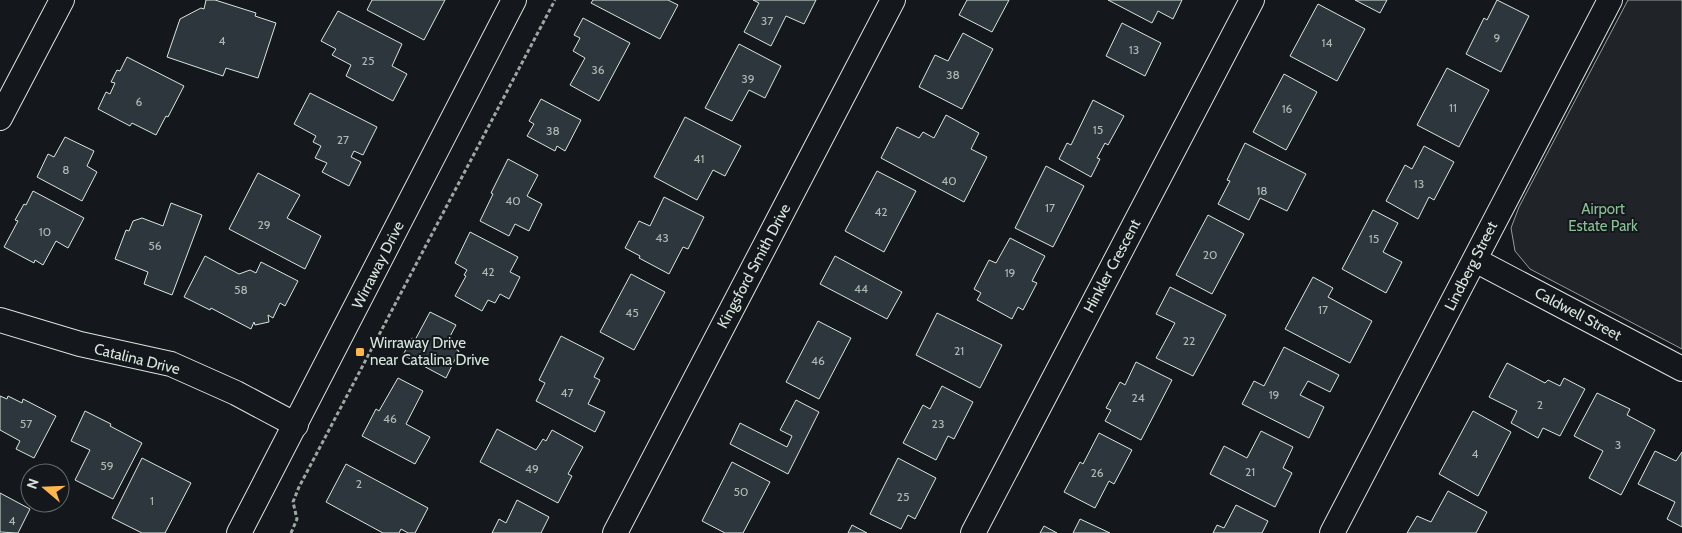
<svg xmlns="http://www.w3.org/2000/svg" width="1682" height="533" font-family="Cabin,sans-serif">
<style>
.green{fill:#202428;stroke:#939e99}
.building{fill:#2c363c;stroke:#d8e6dc}
.lines{fill:none;stroke-linecap:round;stroke-linejoin:round}
.minor-casing{stroke:#d8e6dc;stroke-width:26}
.path{stroke:#9da8a2;stroke-width:3;stroke-dasharray:4 2.5;stroke-linecap:butt}
.minor{stroke:#14181c;stroke-width:24}
.poi-dot{fill:#ffb74d;stroke:#14181c;stroke-width:2}
.labels{text-anchor:middle;dominant-baseline:central;stroke-width:4;stroke-linejoin:round;paint-order:stroke}
.number-label{font-size:12px;fill:#adbab4}
.park-label{font-size:15px;fill:#8ac095;stroke:#14181c}
.street-label{font-size:15px;fill:#d8e6dc;stroke:#14181c}
.poi-label{font-size:15px;fill:#d8e6dc;stroke:#14181c;text-anchor:start}
</style>
<rect width="100%" height="100%" fill="#14181c"/>
<!-- green -->
<path class="green" d="M1628,0H1682V349L1530,269L1515,251L1511,228L1519,207Z"/>
<!-- building -->
<g class="building">
<path d="M206,0H215L256,13L255,16L276,23L258,78L226,68L223,76L167,57L180,19L201,8L204,9Z"/>
<path d="M372,0H445L424,40L367,10Z"/>
<path d="M593,0H668L678,5L660,39L591,3Z"/>
<path d="M753,0H816L804,24L786,16L771,46L744,32L759,3Z"/>
<path d="M967,0H1009L992,32L959,15Z"/>
<path d="M1108,0H1182L1173,19L1158,11L1152,23Z"/>
<path d="M1355,0H1387L1380,13Z"/>
<path d="M1497,0L1529,16L1501,72L1466,54L1484,18L1487,20Z"/>
<path d="M1318,4L1365,29L1337,81L1290,56Z"/>
<path d="M338,11L402,44L392,66L407,74L393,101L346,76L351,65L332,55L336,49L321,41Z"/>
<path d="M583,18L630,43L599,101L570,85L585,58L573,51L580,38L574,35Z"/>
<path d="M1122,23L1161,43L1145,76L1106,56Z"/>
<path d="M963,33L993,49L962,109L919,87L935,55L948,61Z"/>
<path d="M739,44L781,66L765,98L749,90L732,121L705,108Z"/>
<path d="M127,57L184,86L168,117L166,116L156,135L132,123L130,126L98,109L106,92L110,94L115,83L111,82L117,70L120,71Z"/>
<path d="M1447,68L1489,90L1459,147L1417,125Z"/>
<path d="M1284,74L1317,92L1286,150L1253,132Z"/>
<path d="M310,93L377,127L363,155L354,151L351,157L361,162L349,186L322,172L327,163L315,158L321,146L313,142L316,136L294,124Z"/>
<path d="M541,99L581,120L565,151L557,146L555,151L527,136L534,124L529,121Z"/>
<path d="M1093,100L1124,116L1108,145L1105,143L1097,158L1100,159L1091,177L1059,159L1067,143L1071,145Z"/>
<path d="M946,115L979,133L971,149L987,157L964,202L881,158L897,127L919,138L923,132L934,138Z"/>
<path d="M685,117L741,146L725,176L713,170L697,200L654,177Z"/>
<path d="M65,137L94,151L87,166L97,172L82,201L37,177L48,154L54,157Z"/>
<path d="M1245,143L1306,174L1287,211L1260,198L1249,220L1218,204L1230,181L1227,180Z"/>
<path d="M1424,146L1454,162L1434,200L1429,197L1418,219L1386,201L1405,165L1412,169Z"/>
<path d="M508,159L538,175L527,196L542,204L529,231L515,224L509,236L480,221L493,194L491,193Z"/>
<path d="M1046,166L1084,186L1053,247L1015,228Z"/>
<path d="M877,171L916,191L884,252L845,231Z"/>
<path d="M258,173L300,195L287,218L321,236L305,269L229,229Z"/>
<path d="M33,191L84,218L68,248L56,241L43,265L35,260L34,263L4,247L18,221L15,220L24,204L26,205Z"/>
<path d="M664,197L704,217L688,249L683,247L669,274L639,258L640,256L625,248L639,221L650,226Z"/>
<path d="M171,203L202,215L172,295L144,284L148,272L115,259L126,230L129,231L133,221L142,218L163,226Z"/>
<path d="M1373,210L1398,223L1383,252L1402,262L1386,293L1342,269Z"/>
<path d="M1208,215L1244,234L1212,294L1176,275Z"/>
<path d="M470,232L518,257L510,272L520,277L509,299L500,294L495,303L488,300L482,311L455,296L466,276L464,275L467,270L455,263Z"/>
<path d="M1010,238L1045,256L1032,281L1037,283L1023,310L1018,307L1012,319L977,300L981,293L974,289L989,260L996,263Z"/>
<path d="M205,256L239,274L250,270L256,273L261,262L298,281L285,306L280,303L273,318L268,315L269,322L255,325L254,322L251,329L211,308L210,310L184,297Z"/>
<path d="M835,256L902,292L887,319L820,284Z"/>
<path d="M631,274L665,292L634,350L600,332Z"/>
<path d="M1313,277L1333,288L1328,297L1372,321L1350,363L1285,329Z"/>
<path d="M1170,287L1226,315L1193,376L1156,358L1175,323L1156,314Z"/>
<path d="M430,312L456,325L446,344L459,351L446,378L403,355L412,338L415,340Z"/>
<path d="M937,313L1002,345L980,388L916,355Z"/>
<path d="M818,321L851,338L819,399L786,382Z"/>
<path d="M561,336L604,358L594,377L600,380L588,404L605,412L595,432L536,401L545,383L539,380Z"/>
<path d="M1284,347L1339,375L1330,392L1308,381L1300,395L1324,407L1309,438L1242,404L1254,381L1264,386Z"/>
<path d="M1136,362L1172,380L1141,440L1105,421L1111,410L1106,408L1120,382L1125,385Z"/>
<path d="M1507,363L1545,383L1548,380L1560,386L1564,378L1585,389L1560,436L1543,428L1538,438L1511,423L1517,411L1489,397Z"/>
<path d="M398,378L423,391L406,424L430,437L415,464L362,436L376,409L379,411Z"/>
<path d="M942,386L973,402L954,439L948,436L936,460L903,443L923,405L930,409Z"/>
<path d="M1597,393L1630,409L1627,415L1655,430L1621,495L1589,478L1603,451L1574,436Z"/>
<path d="M0,396L7,399L8,396L22,403L23,399L56,416L34,458L16,449L20,441L0,430Z"/>
<path d="M796,400L819,412L788,474L730,444L740,423L787,447L792,436L780,430Z"/>
<path d="M85,411L111,424L110,426L142,443L113,499L75,480L90,450L71,441Z"/>
<path d="M1473,411L1511,432L1478,496L1439,474Z"/>
<path d="M497,429L536,450L543,439L546,441L552,430L583,447L568,474L572,476L558,503L480,462Z"/>
<path d="M1261,431L1293,447L1283,468L1292,473L1275,507L1210,474L1224,446L1247,458Z"/>
<path d="M1099,433L1132,450L1114,484L1109,481L1095,508L1064,492L1080,462L1083,464Z"/>
<path d="M1655,451L1676,461L1682,452V527L1667,519L1675,502L1638,484Z"/>
<path d="M142,458L191,483L165,533H142L112,518Z"/>
<path d="M898,458L936,478L915,519L908,515L901,529L870,514Z"/>
<path d="M732,462L770,482L743,533H725L702,521Z"/>
<path d="M346,464L428,508L415,533H408L401,529L399,533H383L326,502Z"/>
<path d="M1448,491L1487,512L1476,533H1407L1417,516L1431,522Z"/>
<path d="M0,493L30,509L18,533L0,532Z"/>
<path d="M517,500L549,517L541,533H492L499,519L506,523Z"/>
<path d="M1236,505L1268,521L1262,533H1213L1217,525L1224,528Z"/>
<path d="M1080,519L1110,533H1073Z"/>
<path d="M852,525L867,533H848Z"/>
<path d="M1044,526L1057,533H1040Z"/>
</g>
<g class="lines">
<!-- minor casing -->
<g class="minor-casing">
<g id="minor">
<path d="M0,118L62,0"/>
<path d="M1475,260L1682,369"/>
<path d="M0,320L80,344L171,364L236,393L296,425"/>
<path d="M239,533L514,0"/>
<path d="M615,533L893,0"/>
<path d="M973,533L1252,0"/>
<path d="M1332,533L1610,0"/>
</g>
</g>
<!-- path -->
<path class="path" d="M291,533L297,519L293,502L299,487L555,0"/>
<!-- minor -->
<use href="#minor" class="minor"/>
</g>
<!-- markers -->
<rect class="poi-dot" x="355" y="347" width="10" height="10" rx="2.5"/>
<g class="labels">
<!-- number labels -->
<g class="number-label">
<text x="767" y="20">37</text>
<text x="1497" y="37">9</text>
<text x="222" y="40">4</text>
<text x="1327" y="42">14</text>
<text x="1134" y="49">13</text>
<text x="368" y="60">25</text>
<text x="598" y="69">36</text>
<text x="953" y="74">38</text>
<text x="748" y="78">39</text>
<text x="139" y="101">6</text>
<text x="1453" y="107">11</text>
<text x="1287" y="108">16</text>
<text x="1098" y="129">15</text>
<text x="553" y="130">38</text>
<text x="343" y="139">27</text>
<text x="699" y="158">41</text>
<text x="66" y="169">8</text>
<text x="949" y="180">40</text>
<text x="1419" y="183">13</text>
<text x="1262" y="190">18</text>
<text x="513" y="200">40</text>
<text x="1050" y="207">17</text>
<text x="881" y="211">42</text>
<text x="264" y="224">29</text>
<text x="45" y="231">10</text>
<text x="662" y="237">43</text>
<text x="1374" y="238">15</text>
<text x="155" y="245">56</text>
<text x="1210" y="254">20</text>
<text x="488" y="271">42</text>
<text x="1010" y="272">19</text>
<text x="861" y="288">44</text>
<text x="241" y="289">58</text>
<text x="1323" y="309">17</text>
<text x="632" y="312">45</text>
<text x="1189" y="340">22</text>
<text x="959" y="350">21</text>
<text x="818" y="360">46</text>
<text x="567" y="392">47</text>
<text x="1274" y="394">19</text>
<text x="1138" y="397">24</text>
<text x="1540" y="404">2</text>
<text x="390" y="418">46</text>
<text x="26" y="423">57</text>
<text x="938" y="423">23</text>
<text x="1618" y="444">3</text>
<text x="1475" y="453">4</text>
<text x="107" y="465">59</text>
<text x="532" y="468">49</text>
<text x="1250" y="471">21</text>
<text x="1097" y="472">26</text>
<text x="359" y="483">2</text>
<text x="741" y="491">50</text>
<text x="903" y="496">25</text>
<text x="152" y="500">1</text>
<text x="12" y="520">4</text>
</g>
<!-- park labels -->
<g class="park-label">
<text x="1603" y="209">Airport<tspan x="1603" dy="17">Estate Park</tspan></text>
</g>
<!-- street labels -->
<g class="street-label">
<text transform="translate(378 265) rotate(-63)">Wirraway Drive</text>
<text transform="translate(754 266) rotate(-62)">Kingsford Smith Drive</text>
<text transform="translate(1112 266) rotate(-62)">Hinkler Crescent</text>
<text transform="translate(1471 266) rotate(-63)">Lindberg Street</text>
<text transform="translate(1578 314) rotate(28)">Caldwell Street</text>
<text transform="translate(137 359) rotate(14)">Catalina Drive</text>
</g>
<!-- poi labels -->
<g class="poi-label">
<text x="370" y="343">Wirraway Drive<tspan x="370" dy="17">near Catalina Drive</tspan></text>
</g>
</g>
<!-- north arrow -->
<g transform="translate(45 488) rotate(289)"><circle r="24" fill="#14181c" stroke="#626a69"/>
<path d="M0-4L9 19L0 12L-9 19Z" fill="#ffb74d"/>
<text y="-8" font-size="14" font-weight="bold" text-anchor="middle" fill="#d8e6dc">N</text>
</g>
</svg>
